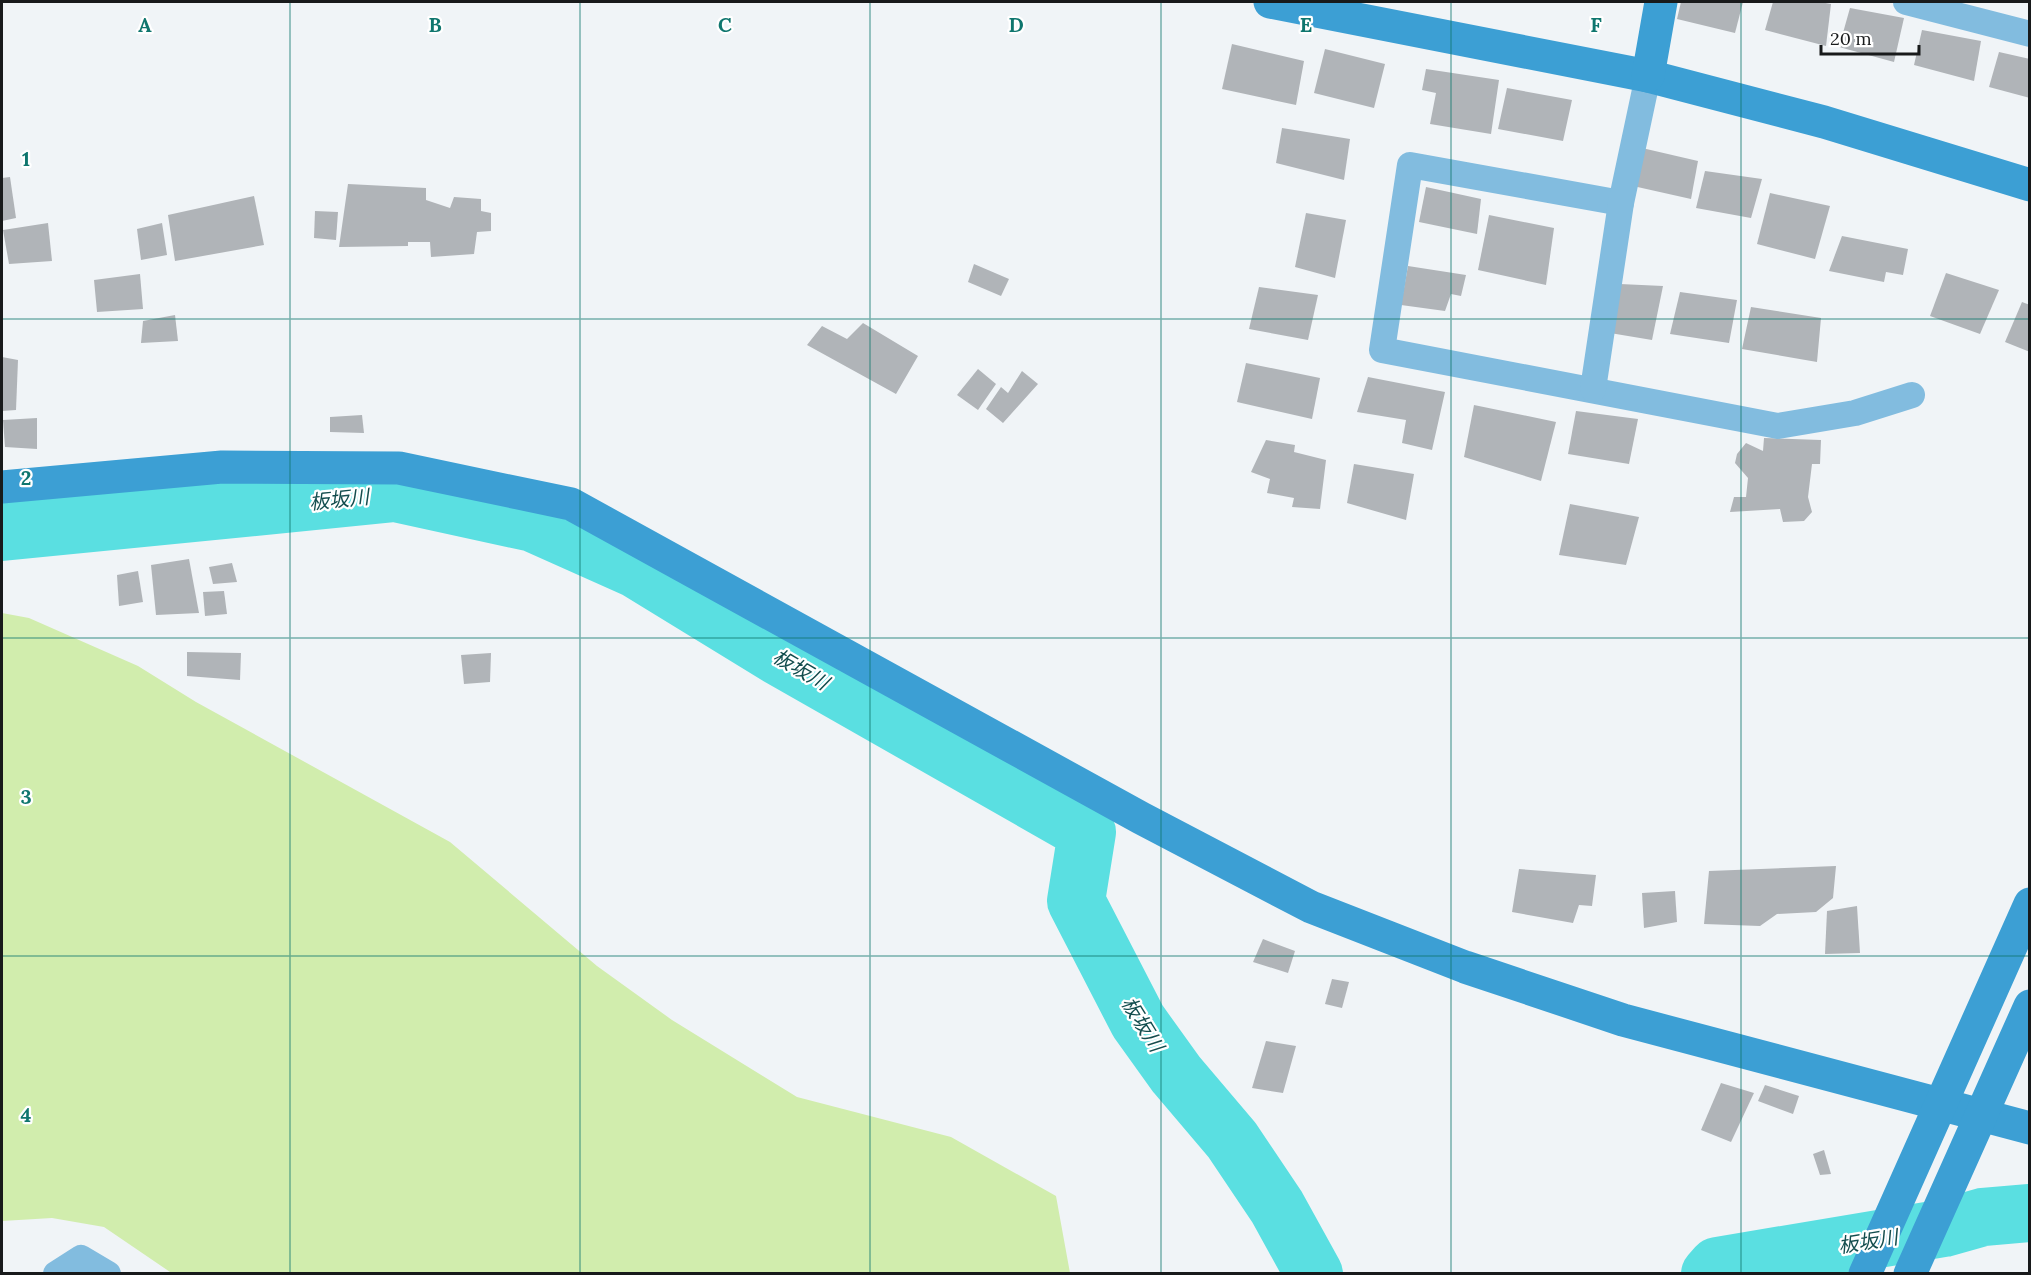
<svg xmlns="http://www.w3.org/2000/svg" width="2031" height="1275" font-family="Lora,'Noto Sans JP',serif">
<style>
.green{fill:#d1edad}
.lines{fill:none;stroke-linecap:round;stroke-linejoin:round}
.river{stroke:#5adfe1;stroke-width:58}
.building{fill:#b0b4b8}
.street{stroke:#82bcdf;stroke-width:26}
.secondary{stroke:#3c9fd4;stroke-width:33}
.secondary-bridge{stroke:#3c9fd4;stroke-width:33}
.grid{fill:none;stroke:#0f766e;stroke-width:1.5;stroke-opacity:0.55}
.labels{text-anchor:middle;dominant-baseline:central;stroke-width:4.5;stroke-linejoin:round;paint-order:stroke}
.water-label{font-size:20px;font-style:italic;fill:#134d4e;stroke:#fff}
.grid-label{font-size:20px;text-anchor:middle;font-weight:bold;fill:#0f766e;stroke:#fff;stroke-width:4.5;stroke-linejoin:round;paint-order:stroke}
</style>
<rect width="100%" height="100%" fill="#f0f4f7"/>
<!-- green -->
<path class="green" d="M2,613L29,618L138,666L196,702L450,842L597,966L672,1020L797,1097L951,1137L1056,1196L1070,1273L173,1274L104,1227L52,1218L2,1221Z"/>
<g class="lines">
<!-- river -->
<g class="river">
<path d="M2,532L395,493L533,523L636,569L778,656L1087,832L1076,901L1138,1021L1176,1074L1232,1140L1277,1207L1314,1274"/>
<path d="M1710,1274L1717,1266L1944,1228L1983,1217L2030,1213"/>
</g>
</g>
<!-- building -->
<g class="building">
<path d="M1681,2H1743L1735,33L1677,19Z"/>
<path d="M1773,2H1820L1831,4L1826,46L1765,30Z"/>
<path d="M1850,8L1904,18L1894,62L1839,47Z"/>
<path d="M1922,30L1981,41L1974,81L1914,65Z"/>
<path d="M1232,44L1304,61L1296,105L1222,89Z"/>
<path d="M1325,49L1385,64L1374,108L1314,93Z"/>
<path d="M1999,52L2030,59V98L1989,87Z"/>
<path d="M1426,69L1499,80L1491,134L1430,124L1436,93L1422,90Z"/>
<path d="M1507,88L1572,100L1563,141L1498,129Z"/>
<path d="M1282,128L1350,139L1344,180L1276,163Z"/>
<path d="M1642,148L1698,161L1691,199L1633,186Z"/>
<path d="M1705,171L1762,179L1751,218L1696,208Z"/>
<path d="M10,177L16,218L2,221V178Z"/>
<path d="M348,184L426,188V200L450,208L454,197L481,199V211L491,213V231L477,232L474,254L431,257L430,242H408V246L339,247Z"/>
<path d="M1426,187L1481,199L1477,234L1419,222Z"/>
<path d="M1770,193L1830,206L1815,259L1757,244Z"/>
<path d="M254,196L264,245L175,261L168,215Z"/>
<path d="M315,211L338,212L336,240L314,238Z"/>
<path d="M1306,213L1346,220L1335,278L1295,267Z"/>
<path d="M1489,215L1554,228L1546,285L1478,270Z"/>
<path d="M48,223L52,261L9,264L3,230Z"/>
<path d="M162,223L167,255L141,260L137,229Z"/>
<path d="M1842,236L1908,249L1903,275L1886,272L1884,282L1829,271Z"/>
<path d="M974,264L1009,279L1001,296L968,282Z"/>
<path d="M1408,266L1466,275L1461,296L1451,294L1445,311L1401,305Z"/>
<path d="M1946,273L1999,290L1980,334L1930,316Z"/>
<path d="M140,274L143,309L97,312L94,280Z"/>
<path d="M1620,284L1663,286L1652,340L1610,333Z"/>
<path d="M1259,287L1318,295L1308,340L1249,329Z"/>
<path d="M1680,292L1737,300L1729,343L1670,334Z"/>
<path d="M2022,302L2030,305V352L2005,342Z"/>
<path d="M1751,307L1821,318L1817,362L1742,349Z"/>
<path d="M175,315L178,341L141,343L143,321Z"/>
<path d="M863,323L918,356L896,394L807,345L822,326L847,339Z"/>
<path d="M2,357L18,360L16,410L2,411Z"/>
<path d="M1246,363L1320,378L1312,419L1237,402Z"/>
<path d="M978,369L996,384L978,410L957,395Z"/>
<path d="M1022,371L1038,384L1003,423L986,409L1001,387L1008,393Z"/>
<path d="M1368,377L1445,392L1432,450L1402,443L1406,420L1357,412Z"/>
<path d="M1474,405L1556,422L1541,481L1464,457Z"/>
<path d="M1576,411L1638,419L1629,464L1568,454Z"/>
<path d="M362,415L364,433L330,432V417Z"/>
<path d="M37,418V449L5,447L3,420Z"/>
<path d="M1764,438L1821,440L1820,464H1812L1808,497L1812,512L1804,521L1783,522L1780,509L1730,512L1734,497H1746L1748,478L1735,463L1737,454L1746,443L1763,451Z"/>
<path d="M1266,440L1295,445L1294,452L1326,460L1320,509L1292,507L1294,498L1267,493L1270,479L1251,472Z"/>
<path d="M1354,464L1414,474L1406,520L1347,503Z"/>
<path d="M1570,504L1639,517L1626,565L1559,555Z"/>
<path d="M189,559L199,613L156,615L151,565Z"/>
<path d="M232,563L237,582L213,584L209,567Z"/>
<path d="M138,571L143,602L119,606L117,575Z"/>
<path d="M224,591L227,614L205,616L203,592Z"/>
<path d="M187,652L241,653L240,680L187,676Z"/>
<path d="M491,653L490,682L464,684L461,655Z"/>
<path d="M1836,866L1833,898L1816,912L1777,914L1760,926L1704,924L1709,871Z"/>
<path d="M1519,869L1596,875L1592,906L1579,905L1573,923L1512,912Z"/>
<path d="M1675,891L1677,922L1644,928L1642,893Z"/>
<path d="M1857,906L1860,953L1825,954L1827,911Z"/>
<path d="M1263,939L1295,951L1288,973L1253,962Z"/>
<path d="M1332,979L1349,982L1342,1008L1325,1004Z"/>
<path d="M1266,1041L1296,1046L1283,1093L1252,1088Z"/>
<path d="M1721,1083L1754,1093L1731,1142L1701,1130Z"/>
<path d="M1765,1085L1799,1096L1793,1114L1758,1101Z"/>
<path d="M1824,1150L1831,1174L1820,1175L1813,1154Z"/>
</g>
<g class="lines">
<!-- street -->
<g class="street">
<path d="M1906,2L2030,34"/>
<path d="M1621,203L1410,165L1382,350L1778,426L1855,413L1912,395"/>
<path d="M1593,389L1621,203L1648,76"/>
<path d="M56,1274L81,1258L108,1274"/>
</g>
<!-- secondary -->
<g class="secondary">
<path d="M1270,2L1648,76L1824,122L2030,185"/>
<path d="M1648,76L1661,2"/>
<path d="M2,487L222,467L399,468L571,504L1141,818L1311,907L1465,967L1623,1020L2030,1128"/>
</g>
<!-- secondary-bridge -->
<g class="secondary-bridge">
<path d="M1865,1274L2030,904"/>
<path d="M1910,1274L2030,1006"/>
</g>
</g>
<!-- grid -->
<path class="grid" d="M290,2V1274M580,2V1274M870,2V1274M1161,2V1274M1451,2V1274M1741,2V1274M2,319H2030M2,638H2030M2,956H2030"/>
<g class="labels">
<!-- water labels -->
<g class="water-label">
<text transform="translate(339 499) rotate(-6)">板坂川</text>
<text transform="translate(801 669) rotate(30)">板坂川</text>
<text transform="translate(1143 1024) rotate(58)">板坂川</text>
<text transform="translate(1868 1241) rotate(-9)">板坂川</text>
</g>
</g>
<g class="grid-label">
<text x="145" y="32">A</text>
<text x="435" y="32">B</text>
<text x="725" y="32">C</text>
<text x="1016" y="32">D</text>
<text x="1306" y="32">E</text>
<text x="1596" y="32">F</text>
<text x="26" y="166">1</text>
<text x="26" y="485">2</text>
<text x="26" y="804">3</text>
<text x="26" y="1122">4</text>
</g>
<!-- border -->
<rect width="2031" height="1275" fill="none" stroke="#181a1b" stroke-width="6"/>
<!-- scale -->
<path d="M1821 45v9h98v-9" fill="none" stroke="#181a1b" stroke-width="3"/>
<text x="1830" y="45" font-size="18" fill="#181a1b" stroke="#ffffff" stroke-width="4.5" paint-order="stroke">20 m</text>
</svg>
